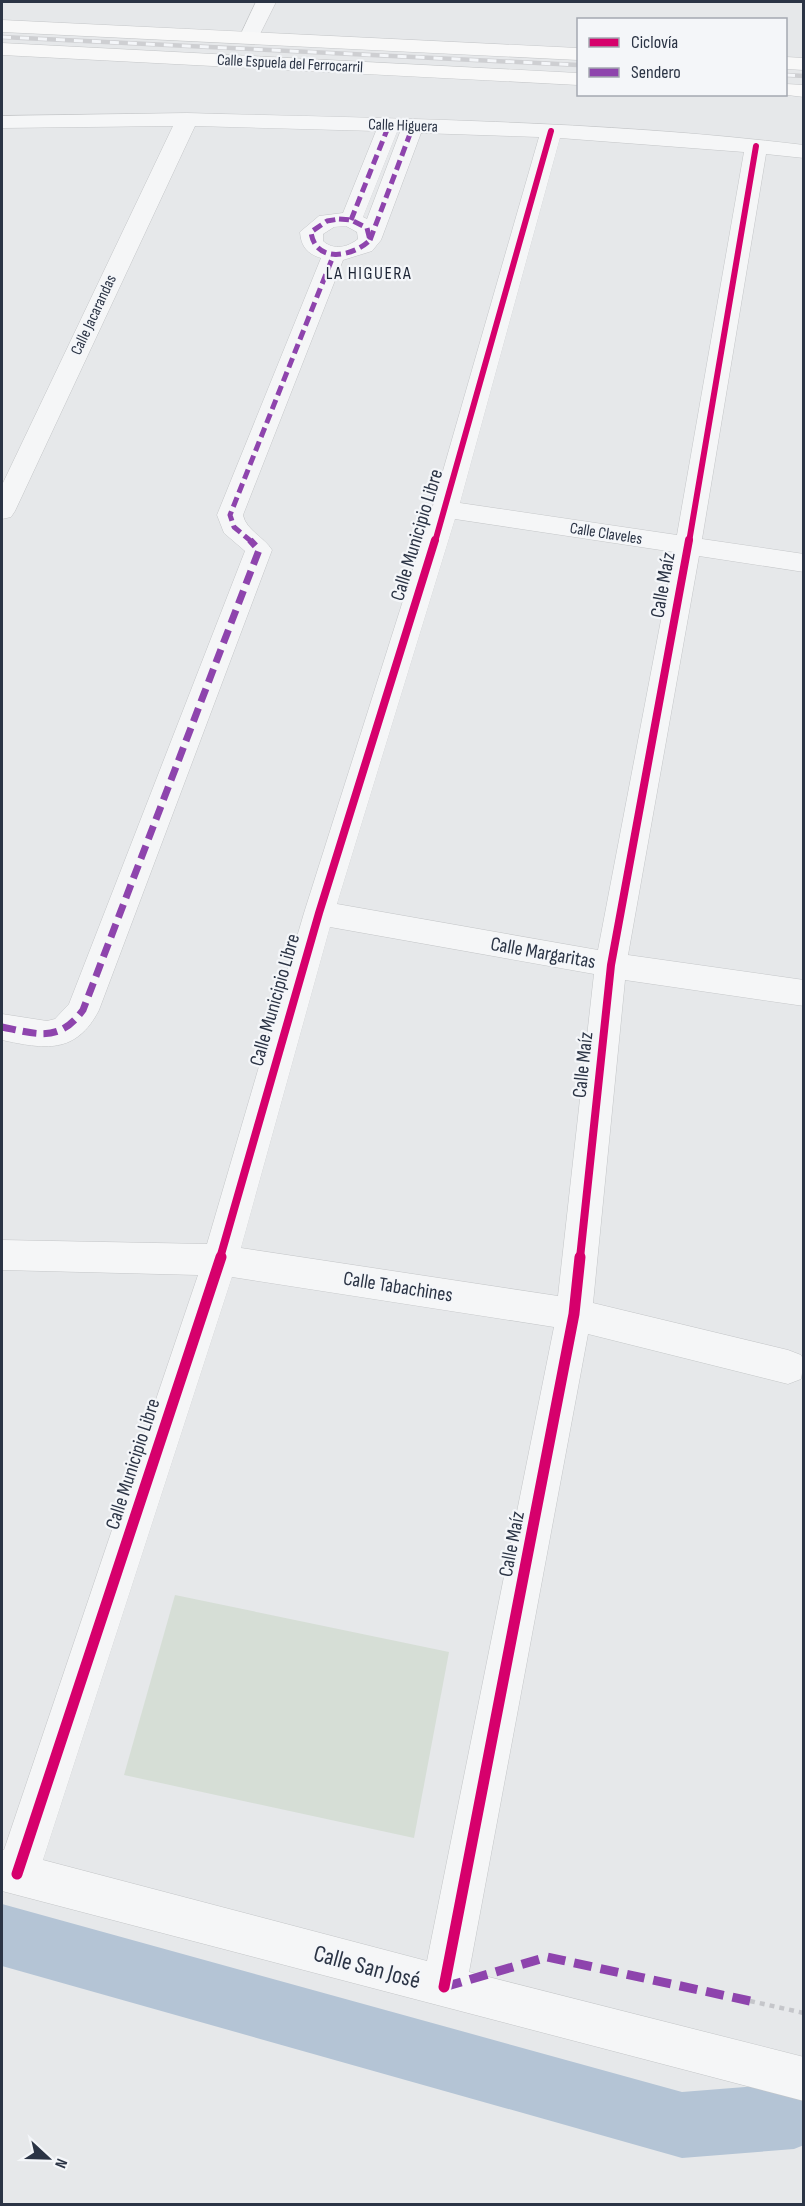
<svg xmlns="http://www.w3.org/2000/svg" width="805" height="2206" font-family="'Sofia Sans Condensed',sans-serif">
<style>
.green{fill:#d6ded6}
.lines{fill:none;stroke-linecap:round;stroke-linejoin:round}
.canal{fill:#b4c4d5;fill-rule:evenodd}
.street-casing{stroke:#c4c6c8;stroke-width:1}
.secondary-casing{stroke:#c4c6c8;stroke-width:1}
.path{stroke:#c5c6ca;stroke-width:4.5;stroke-dasharray:5 5;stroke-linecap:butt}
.street{fill:#f5f6f7;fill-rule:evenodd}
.secondary{fill:#f8f8f8;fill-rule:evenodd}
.rail-casing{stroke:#cecfd2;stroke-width:4.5}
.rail{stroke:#f4f6f9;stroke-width:3;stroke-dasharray:9;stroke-linecap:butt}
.quiet-far2{stroke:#8e44ad;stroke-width:5;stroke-dasharray:10 5;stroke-linecap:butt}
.quiet-far1{stroke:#8e44ad;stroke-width:7;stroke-dasharray:14 7;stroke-linecap:butt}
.quiet{stroke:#8e44ad;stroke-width:9;stroke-dasharray:18 9;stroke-linecap:butt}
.cycleway-far2-casing{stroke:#f4f6f9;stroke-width:8}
.cycleway-far1-casing{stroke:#f4f6f9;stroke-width:12}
.cycleway-casing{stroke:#f4f6f9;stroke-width:15}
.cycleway-far2{stroke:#d6006c;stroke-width:6}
.cycleway-far1{stroke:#d6006c;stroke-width:8}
.cycleway{stroke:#d6006c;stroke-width:11}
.labels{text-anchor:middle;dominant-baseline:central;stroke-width:4.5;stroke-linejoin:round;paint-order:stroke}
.far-street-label{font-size:16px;fill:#2b3445;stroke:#f4f6f9}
.far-neighbourhood-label{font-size:18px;letter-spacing:1.5px;fill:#1d2536;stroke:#f4f6f9}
.street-label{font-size:20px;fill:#2b3445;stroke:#f4f6f9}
.near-street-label{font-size:24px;fill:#2b3445;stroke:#f4f6f9}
</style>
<rect width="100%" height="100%" fill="#e6e8ea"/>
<!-- green -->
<path class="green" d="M175,1595L449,1652L414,1838L124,1775Z"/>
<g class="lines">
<!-- canal -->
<path class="canal" d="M2,1904L682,2092L794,2083L804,2087V2145L794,2149L682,2158L2,1966Z"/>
<!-- street casing -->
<g class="street-casing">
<g id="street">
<path d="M256,2H276L256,42H242L239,38Z"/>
<path d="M187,113C392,119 599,120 804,145V158L766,154L702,539L804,554V572L699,556L628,955L804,980V1006L625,980L593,1303L788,1350L801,1355L804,1361L801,1379L788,1384L588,1334L469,1972L804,2057V2101L2,1891V1849L4,1850L198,1275L2,1270V1240L207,1244L304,913L432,509L539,137L421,133L381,240L372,251L343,260L243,515C246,530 264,537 272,550L99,1010C76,1055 44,1049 2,1040V1014L47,1021L55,1019L69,1004L245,551L224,533L217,515L321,258C307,254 301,246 300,232L319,216L343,213L376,131L195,126L15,511L11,517L2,519V485L173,126L2,128V116ZM397,132H400L367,219L363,217ZM560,138L744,152L677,535L460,503ZM346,226L357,232L358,239C348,247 334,251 323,241V234L334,227ZM455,519L674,552L598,950L337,904ZM330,927L594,974L558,1296L241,1248ZM232,1277L554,1327L427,1961L43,1860Z"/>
</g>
</g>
<!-- secondary casing -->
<g class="secondary-casing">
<g id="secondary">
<path d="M2,20L578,48V60L2,32Z"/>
<path d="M2,43L578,73V85L2,55Z"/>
<path d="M786,57L804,58V70L786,69Z"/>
<path d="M786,84L804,85V97L779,94H786Z"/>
</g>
</g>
<!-- path -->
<path class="path" d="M750,2001L804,2013"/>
<!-- street -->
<use href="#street" class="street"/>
<!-- secondary -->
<use href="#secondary" class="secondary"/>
<!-- rail casing -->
<g class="rail-casing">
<g id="rail">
<path d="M2,37L578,65"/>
<path d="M786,75L804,76"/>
</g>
</g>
<!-- rail -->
<use href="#rail" class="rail"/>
<!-- quiet-far2 -->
<g class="quiet-far2">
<path d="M339,219L351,220L367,228L370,240C353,257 315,264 311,232L327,221Z"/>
<path d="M351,220L389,125"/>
<path d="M370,240L413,126"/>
<path d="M252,542L234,527L230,515L334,254"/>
</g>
<!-- quiet-far1 -->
<path class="quiet-far1" d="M2,1027C37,1034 59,1043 83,1010L259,550L250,540"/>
<!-- quiet -->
<path class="quiet" d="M444,1987L547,1957L750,2001"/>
<!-- cycleway-far2 casing -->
<g class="cycleway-far2-casing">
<g id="cycleway-far2">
<path d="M435,542L551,131"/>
<path d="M689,542L756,146"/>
</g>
</g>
<!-- cycleway-far1 casing -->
<g class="cycleway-far1-casing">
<g id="cycleway-far1">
<path d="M220,1258L319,913L435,540"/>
<path d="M580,1258L611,965L689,540"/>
</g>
</g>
<!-- cycleway casing -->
<g class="cycleway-casing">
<g id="cycleway">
<path d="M17,1874L221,1257"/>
<path d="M444,1987L574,1314L580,1257"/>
</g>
</g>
<!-- cycleway-far2 -->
<use href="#cycleway-far2" class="cycleway-far2"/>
<!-- cycleway-far1 -->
<use href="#cycleway-far1" class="cycleway-far1"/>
<!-- cycleway -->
<use href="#cycleway" class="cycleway"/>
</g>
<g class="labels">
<!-- far-street labels -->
<g class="far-street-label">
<text transform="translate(290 64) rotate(3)">Calle Espuela del Ferrocarril</text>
<text transform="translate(403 126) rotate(2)">Calle Higuera</text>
<text transform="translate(94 315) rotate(-65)">Calle Jacarandas</text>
<text transform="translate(606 534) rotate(9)">Calle Claveles</text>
</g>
<!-- far-neighbourhood labels -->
<g class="far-neighbourhood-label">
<text x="369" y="273">LA HIGUERA</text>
</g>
<!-- street labels -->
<g class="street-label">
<text transform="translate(417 535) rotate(-73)">Calle Municipio Libre</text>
<text transform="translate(663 585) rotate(-80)">Calle Maíz</text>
<text transform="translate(543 953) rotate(10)">Calle Margaritas</text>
<text transform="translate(275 1000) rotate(-74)">Calle Municipio Libre</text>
<text transform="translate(583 1065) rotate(-84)">Calle Maíz</text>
<text transform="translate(398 1287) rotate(9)">Calle Tabachines</text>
<text transform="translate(133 1464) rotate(-72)">Calle Municipio Libre</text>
<text transform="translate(512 1544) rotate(-79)">Calle Maíz</text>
</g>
<!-- near-street labels -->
<g class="near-street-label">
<text transform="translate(367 1967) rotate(15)">Calle San José</text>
</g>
</g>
<!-- border -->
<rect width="805" height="2206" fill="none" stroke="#2b3445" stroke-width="6"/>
<!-- legend -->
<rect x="577" y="18" width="210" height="78" fill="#f4f6f9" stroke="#a4a8b1" stroke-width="1.5"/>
<rect x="589" y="38" width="30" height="9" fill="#d6006c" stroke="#a4a8b1" stroke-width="1.5"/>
<text x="631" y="48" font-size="18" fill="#2b3445">Ciclovía</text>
<rect x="589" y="68" width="30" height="9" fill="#8e44ad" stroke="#a4a8b1" stroke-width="1.5"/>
<text x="631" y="78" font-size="18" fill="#2b3445">Sendero</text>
<!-- north arrow -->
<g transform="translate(48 2158) rotate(112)" stroke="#f4f6f9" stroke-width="4.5" paint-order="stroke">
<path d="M0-4.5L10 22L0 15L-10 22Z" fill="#2b3445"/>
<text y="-9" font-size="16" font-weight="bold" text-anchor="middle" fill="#2b3445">N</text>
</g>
</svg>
